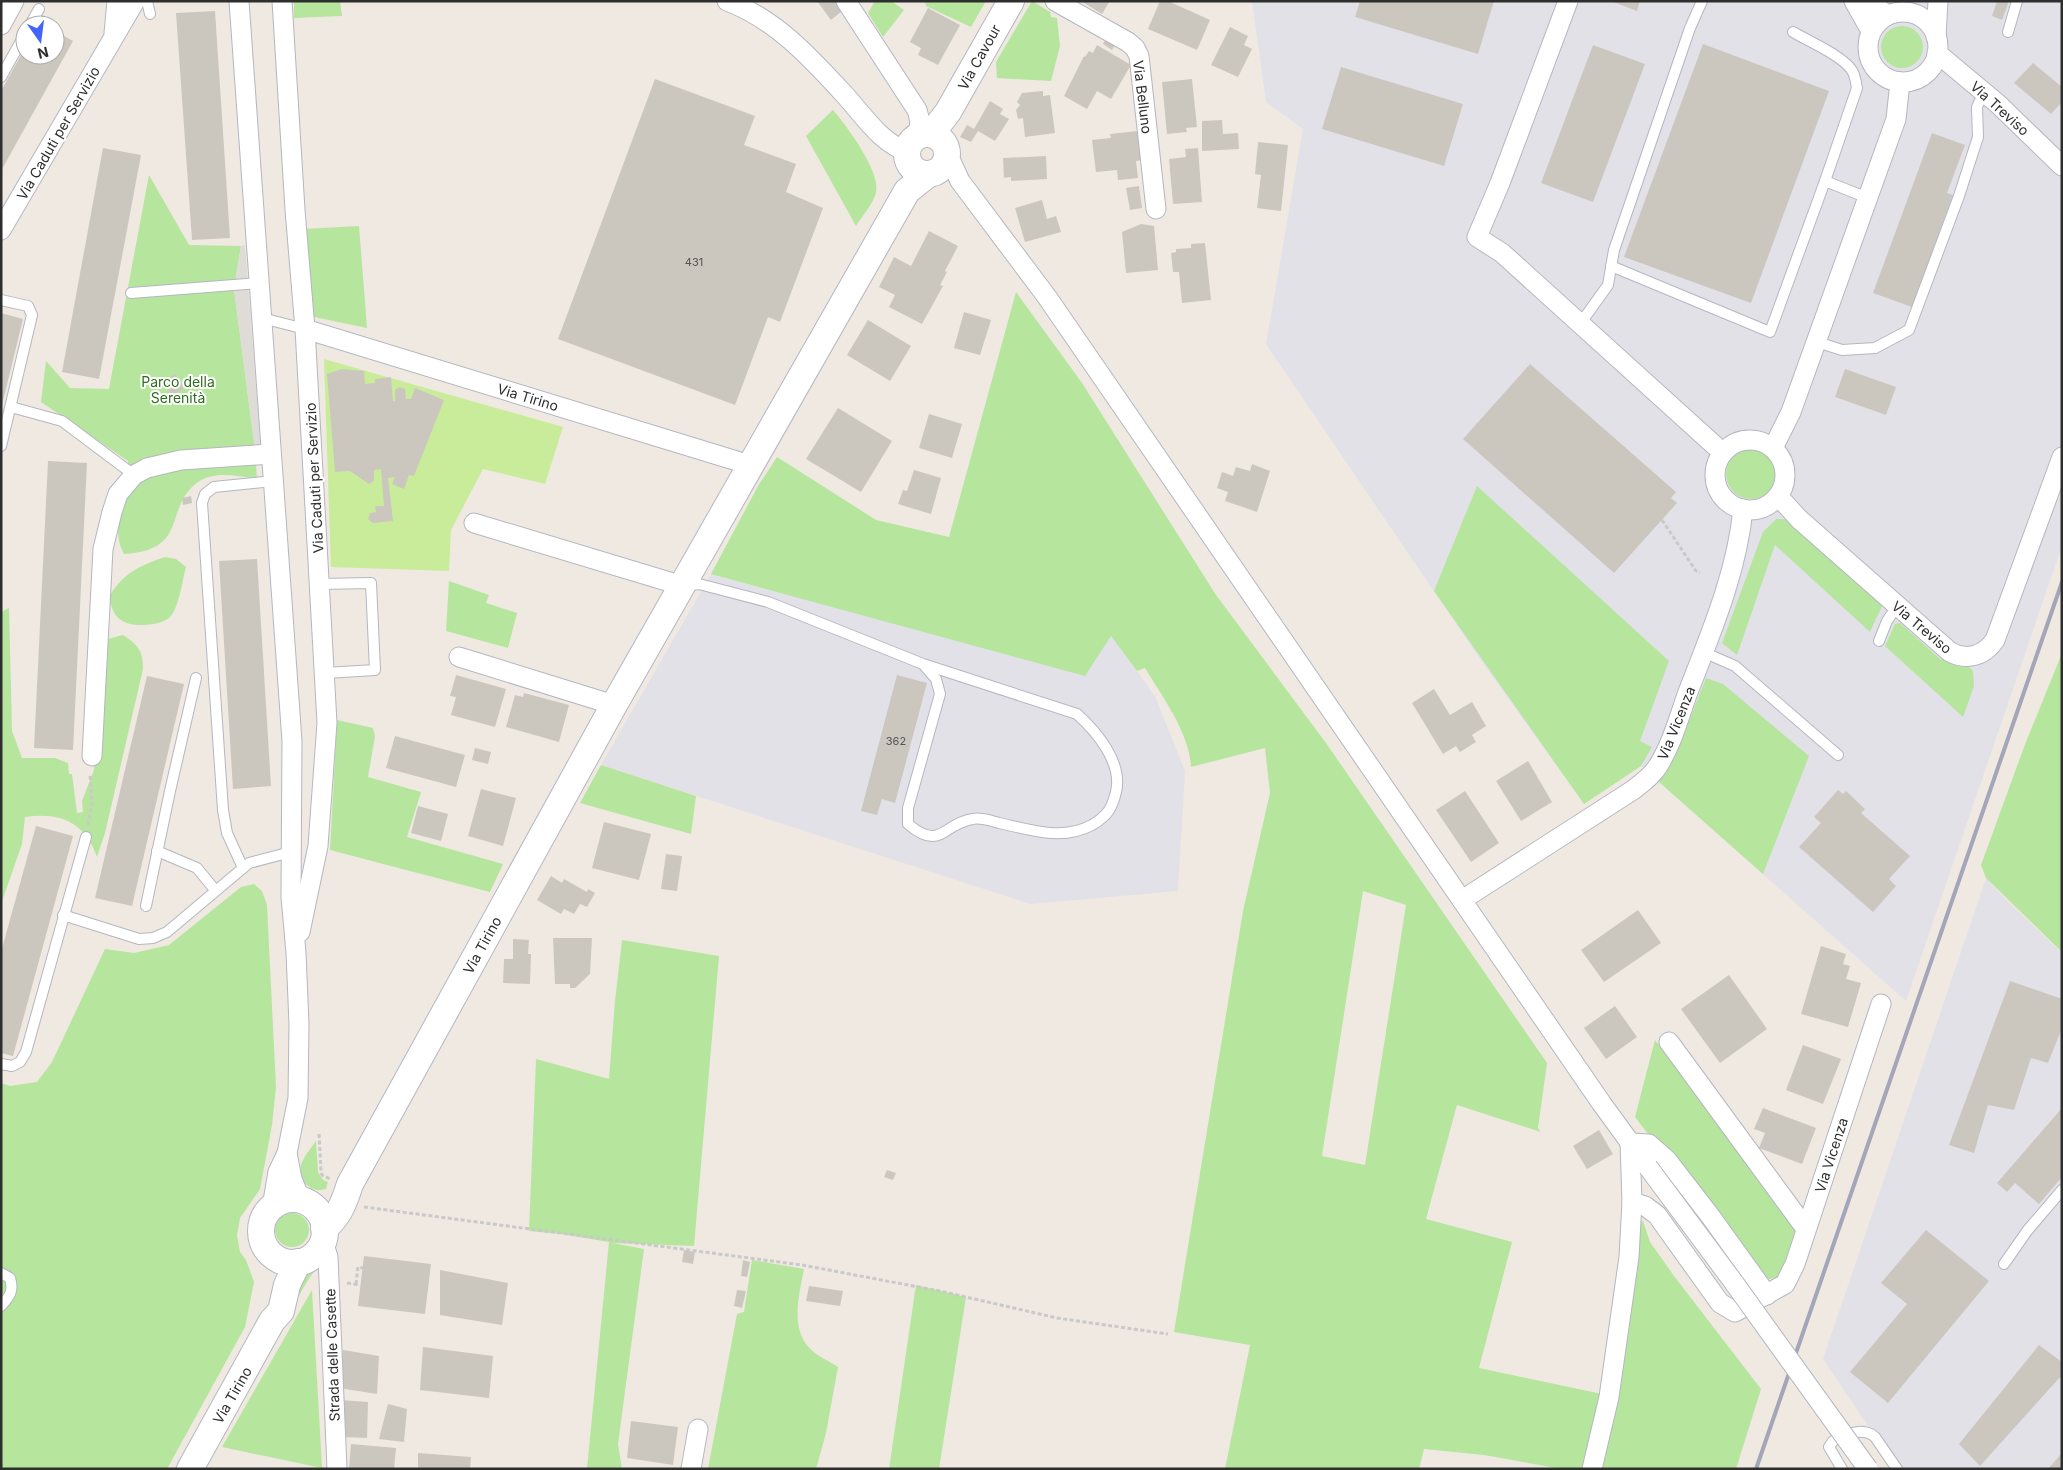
<svg xmlns="http://www.w3.org/2000/svg" width="2063" height="1470" font-family="Inter,sans-serif">
<style>
.industrial{fill:#e3e1e8}
.green{fill:#b6e59e;fill-rule:evenodd}
.pitch{fill:#c9ec9a}
.plaza{fill:#dfdcd8}
.building{fill:#cbc7bf}
.lines{fill:none;stroke-linecap:round;stroke-linejoin:round}
.lane-casing{stroke:#b4b7c1;stroke-width:12}
.street-casing{stroke:#b4b7c1;stroke-width:21}
.secondary-casing{stroke:#b4b7c1;stroke-width:28}
.path{stroke:#c9c9c9;stroke-width:3;stroke-dasharray:4 2.5;stroke-linecap:butt}
.lane{stroke:#fff;stroke-width:10}
.street{stroke:#fff;stroke-width:19}
.secondary{stroke:#fff;stroke-width:26}
.rail{stroke:#a3a6b8;stroke-width:4}
.street-bridge-casing{stroke:#b4b7c1;stroke-width:21;stroke-linecap:butt}
.street-bridge{stroke:#fff;stroke-width:19}
.labels{text-anchor:middle;dominant-baseline:central;stroke-width:4;stroke-linejoin:round;paint-order:stroke}
.number-label{font-size:11px;fill:#555452}
.street-label{font-size:14px;fill:#2e2e2e;stroke:#fff}
.park-label{font-size:14px;fill:#2c6e1b;stroke:#fff}
</style>
<rect width="100%" height="100%" fill="#efe9e1"/>
<!-- industrial -->
<g class="industrial">
<path d="M1252,1H2062V546L1906,1001L1641,766L1584,804L1482,662L1266,344L1303,129L1266,102Z"/>
<path d="M711,574L770,590L1111,635L1155,696L1185,771L1178,891L1030,904L601,765Z"/>
<path d="M1986,878L2006,900L2062,953V1469H1897L1823,1359Z"/>
</g>
<!-- green -->
<g class="green">
<path d="M294,1H340L342,16L294,18Z"/>
<path d="M875,1H891L904,10L883,37L868,13Z"/>
<path d="M925,1H986L971,27L926,6Z"/>
<path d="M1032,1L1050,12L1051,17L1057,18L1060,46L1051,81L997,78L996,62Z"/>
<circle cx="1902" cy="47" r="21"/>
<path d="M833,110C846,125 881,172 876,192C875,201 861,218 856,226L806,136Z"/>
<path d="M149,175L189,245L241,246L234,289L255,450L257,479C224,473 198,469 181,503C176,514 174,528 166,538C156,550 139,553 124,554C110,528 125,508 128,481C129,475 128,468 128,461L41,402L46,361L70,388L109,389Z"/>
<path d="M359,226L367,328L309,316L303,229Z"/>
<path d="M1016,292L1082,383L1216,595L1326,743L1547,1063L1538,1128L1541,1132L1457,1105L1426,1219L1512,1242L1479,1368L1602,1394L1586,1469H1562L1484,1455L1424,1449L1419,1469H1225L1250,1345L1174,1332L1243,911L1270,793L1265,748L1191,767C1190,734 1162,696 1145,668L1137,671L1111,636L1085,676L711,574L758,486L777,457L876,520L949,537ZM1363,891L1406,905L1365,1165L1322,1156Z"/>
<circle cx="1751" cy="474" r="25"/>
<path d="M1477,486L1669,661L1640,741L1652,747L1641,766L1584,804L1434,591Z"/>
<path d="M1776,519H1784L1789,521L1883,604L1870,632L1775,545L1737,655L1722,643L1763,532Z"/>
<path d="M165,557L176,559L186,567C182,581 179,609 169,618C159,626 131,628 121,620C113,615 111,605 109,597C123,573 139,566 165,557Z"/>
<path d="M449,581L489,595L486,603L517,613L508,648L446,631Z"/>
<path d="M9,608L12,731L22,758H55L68,763L69,774H72L77,813L83,812L82,801L94,770L102,656L108,639L123,635C138,645 143,650 143,669L105,833L97,857C85,822 60,812 25,817L22,844L1,904V612Z"/>
<path d="M1900,623L1941,660L1944,656L1957,666H1968L1973,671L1974,686L1963,717L1885,646L1895,624Z"/>
<path d="M2062,653V952L1986,878L1981,865L2024,747Z"/>
<path d="M1706,678L1723,684L1809,756L1763,874L1659,782L1675,756Z"/>
<path d="M337,720L373,728L375,736L368,777L421,792L407,837L503,864L490,892L330,850Z"/>
<path d="M601,765L696,796L691,834L580,803Z"/>
<path d="M254,884L262,891L267,905L276,1087L272,1125L260,1189L240,1218L237,1235L240,1252L246,1260L254,1282L245,1327L167,1469H1V1083L10,1086L37,1082L52,1062L105,949L134,953L169,945L241,887Z"/>
<path d="M622,940L719,956L694,1246L613,1243L644,1249L618,1444L622,1469H587L609,1242L561,1234L529,1231L536,1059L609,1079L615,1001Z"/>
<path d="M1655,1040L1798,1228L1779,1276L1767,1280L1673,1151L1648,1134L1635,1117Z"/>
<path d="M316,1141L318,1172L323,1180L328,1182L326,1189C311,1194 297,1180 301,1165C304,1156 311,1148 316,1141Z"/>
<circle cx="292" cy="1230" r="17"/>
<path d="M1643,1221L1650,1242L1674,1276L1761,1389L1736,1469H1596L1638,1222Z"/>
<path d="M752,1260L804,1269C799,1297 788,1332 815,1353C821,1358 831,1362 838,1367L826,1433L816,1469H708L737,1314L744,1312Z"/>
<path d="M315,1266V1270C303,1286 295,1305 284,1323L300,1276Z"/>
<path d="M916,1285L966,1297L939,1469H889Z"/>
<path d="M312,1290L322,1468L222,1447Z"/>
</g>
<!-- pitch -->
<path class="pitch" d="M324,359L563,427L545,484L483,469L451,530L449,571L331,567Z"/>
<!-- plaza -->
<path class="plaza" d="M245,245L261,450H255L234,289L241,246Z"/>
<!-- building -->
<g class="building">
<path d="M817,1H844L848,6L831,20Z"/>
<path d="M1081,1H1110L1102,14Z"/>
<path d="M1160,1H1168L1210,20L1197,50L1148,29Z"/>
<path d="M1360,1H1494L1478,54L1355,17Z"/>
<path d="M1611,1H1640L1637,11Z"/>
<path d="M1997,1H2009L2002,20L1992,16Z"/>
<path d="M928,8L960,25L938,65L918,55L921,48L910,42Z"/>
<path d="M215,11L230,238L192,240L176,13Z"/>
<path d="M1230,27L1248,36L1244,45L1252,49L1238,77L1211,65Z"/>
<path d="M55,31L73,41L1,171V91L25,48V55H55Z"/>
<path d="M1108,34L1118,40L1112,50L1103,44Z"/>
<path d="M1703,44L1829,91L1751,303L1624,257Z"/>
<path d="M1097,45L1131,65L1111,99L1097,91L1087,109L1064,96L1084,56L1085,57L1089,51L1093,53Z"/>
<path d="M1593,45L1645,64L1593,202L1541,183Z"/>
<path d="M2033,63L2062,87V102L2051,114L2014,83Z"/>
<path d="M1341,67L1463,104L1444,166L1322,129Z"/>
<path d="M655,79L755,116L744,145L796,164L786,192L823,208L780,322L768,317L735,405L558,339Z"/>
<path d="M1192,79L1197,127L1186,128L1187,132L1167,134L1162,82Z"/>
<path d="M1043,91V96L1050,95L1055,133L1025,137L1023,118L1018,119L1016,110L1020,105L1017,102L1022,93Z"/>
<path d="M990,101L1003,109L1000,114L1009,119L995,141L978,131L971,142L960,137L967,125L974,129Z"/>
<path d="M1222,120L1223,134L1238,133L1239,149L1202,151V121Z"/>
<path d="M1138,131L1142,160L1136,161L1138,178L1118,180L1117,170L1096,172L1092,140L1111,138L1110,134Z"/>
<path d="M1932,133L1965,145L1947,193L1953,195L1912,307L1873,293Z"/>
<path d="M1258,142L1288,145L1281,211L1257,208L1261,175L1255,174Z"/>
<path d="M103,148L141,155L99,379L62,372Z"/>
<path d="M1198,148L1202,202L1173,204L1169,159L1186,157L1185,149Z"/>
<path d="M1046,156L1047,179L1011,181V177L1004,178L1003,158Z"/>
<path d="M1139,186L1142,208L1130,210L1126,188Z"/>
<path d="M1042,200L1047,219L1056,216L1061,232L1025,242L1015,208Z"/>
<path d="M1141,224L1154,226L1158,270L1126,273L1122,232Z"/>
<path d="M929,231L958,246L945,271L947,272L940,285L943,286L922,324L889,307L895,295L879,287L894,257L911,266Z"/>
<path d="M1205,243L1211,300L1182,303L1179,272H1173L1171,253L1176,252V249L1191,248V244Z"/>
<path d="M964,312L991,320L980,355L954,348Z"/>
<path d="M1,313L23,319L2,405H1Z"/>
<path d="M868,320L911,346L890,381L847,355Z"/>
<path d="M1530,364L1676,492L1671,498L1677,503L1614,573L1463,439Z"/>
<path d="M342,369L364,371L365,384L375,383V379L391,377L393,401H395V390L399,387L405,389L406,399H411L415,388L444,400L414,476L409,475L404,489L392,484L395,477L388,478L393,521L373,523L368,519L370,513L376,512L375,506H384L381,469L374,470V481L369,484L350,471L335,472L327,374Z"/>
<path d="M1845,369L1896,387L1886,415L1835,397Z"/>
<path d="M175,374L185,387L173,396L163,383Z"/>
<path d="M838,408L892,441L861,492L806,459Z"/>
<path d="M929,414L962,424L952,458L919,448Z"/>
<path d="M48,461L87,463L73,750L34,748Z"/>
<path d="M1252,464L1270,471L1257,512L1225,501L1228,492L1217,488L1222,472L1233,476L1236,467L1250,471Z"/>
<path d="M914,470L941,478L931,514L898,504L903,490L907,491Z"/>
<path d="M191,496L192,503L183,505L182,498Z"/>
<path d="M257,559L271,786L233,789L219,561Z"/>
<path d="M456,675L506,689L495,727L451,715L456,697L450,696Z"/>
<path d="M897,675L927,683L895,803L882,799L877,815L861,811Z"/>
<path d="M147,676L184,684L132,906L95,898Z"/>
<path d="M1434,689L1450,715L1472,702L1486,726L1472,735L1476,742L1460,752L1456,746L1443,754L1412,703Z"/>
<path d="M524,693L569,705L559,742L506,727L515,695L523,697Z"/>
<path d="M395,736L465,755L456,787L386,768Z"/>
<path d="M475,748L491,752L488,764L472,760Z"/>
<path d="M1528,761L1552,802L1521,821L1496,781Z"/>
<path d="M481,789L516,798L503,846L468,836Z"/>
<path d="M1838,790L1843,794L1846,791L1865,809L1861,813L1910,856L1889,879L1896,886L1873,912L1799,847L1821,823L1814,817Z"/>
<path d="M1465,791L1499,843L1471,862L1436,810Z"/>
<path d="M418,806L448,814L441,841L411,833Z"/>
<path d="M604,822L651,834L639,880L592,868Z"/>
<path d="M36,826L73,836L13,1056L1,1053V952Z"/>
<path d="M666,854L682,856L677,891L661,889Z"/>
<path d="M551,876L562,883L564,879L587,892L588,889L595,893L587,907L580,904L574,914L564,909L561,914L537,900Z"/>
<path d="M1638,910L1661,943L1604,982L1581,950Z"/>
<path d="M553,938H592L590,974L575,988H570V984H555Z"/>
<path d="M513,939L529,940L528,954H531L530,984L503,983L504,959H513Z"/>
<path d="M1821,946L1846,954L1843,964L1850,966L1846,979L1861,983L1848,1027L1801,1014Z"/>
<path d="M1729,975L1767,1029L1720,1063L1681,1009Z"/>
<path d="M2010,981L2062,999V1028L2048,1063L2031,1058L2014,1110L1988,1105L1974,1153L1949,1145Z"/>
<path d="M1615,1006L1637,1037L1606,1059L1584,1028Z"/>
<path d="M1803,1045L1841,1059L1823,1104L1786,1090Z"/>
<path d="M1763,1108L1816,1128L1802,1164L1759,1148L1765,1133L1754,1129Z"/>
<path d="M2062,1108V1177L2039,1204L2015,1183L2007,1192L1997,1183Z"/>
<path d="M1599,1130L1613,1154L1587,1169L1573,1146Z"/>
<path d="M887,1170L896,1173L893,1180L884,1177Z"/>
<path d="M1926,1230L1989,1281L1888,1403L1850,1372L1907,1304L1881,1283Z"/>
<path d="M684,1250L695,1252L693,1264L682,1262Z"/>
<path d="M364,1256L431,1264L425,1314L358,1306Z"/>
<path d="M743,1260L750,1262L747,1277L741,1276Z"/>
<path d="M440,1270L508,1283L502,1325L440,1315Z"/>
<path d="M809,1286L843,1291L840,1306L806,1301Z"/>
<path d="M737,1290L746,1291L742,1308L734,1306Z"/>
<path d="M2039,1345L2062,1362V1375L1980,1466L1959,1444Z"/>
<path d="M423,1347L493,1356L489,1398L420,1390Z"/>
<path d="M343,1350L379,1356L377,1394L339,1388Z"/>
<path d="M340,1400L368,1402L367,1438L342,1437Z"/>
<path d="M388,1404L407,1409L404,1442L379,1439Z"/>
<path d="M631,1421L678,1427L673,1465L627,1458Z"/>
<path d="M351,1444L396,1448L394,1469H349Z"/>
<path d="M418,1453L471,1457L470,1469H418Z"/>
<path d="M2062,1453V1469H2048Z"/>
</g>
<g class="lines">
<!-- lane casing -->
<g class="lane-casing">
<g id="lane">
<path d="M147,1L150,14"/>
<path d="M30,25L39,9"/>
<path d="M1793,32C1810,42 1839,54 1851,69C1855,74 1856,81 1857,88L1825,181"/>
<path d="M2008,32L2017,1"/>
<path d="M1,77L25,34"/>
<path d="M1611,266L1770,332L1825,181L1868,198"/>
<path d="M131,293L259,283"/>
<path d="M1,300L28,306L32,315L1,446"/>
<path d="M262,318L305,329"/>
<path d="M1580,324L1608,285L1614,250L1690,28L1702,1"/>
<path d="M1817,342L1842,350L1875,348L1909,330L1959,196L1978,137L1977,107L1984,92"/>
<path d="M11,407L62,421L134,475"/>
<path d="M320,584L371,583L375,670L325,673"/>
<path d="M685,586L699,584L768,602L923,664L1077,714C1097,732 1123,763 1116,792C1112,809 1107,816 1092,825C1062,841 1031,830 999,823C991,821 981,817 973,819C943,823 941,852 908,824V808L940,694L936,679L923,664"/>
<path d="M1879,641L1887,621L1897,606"/>
<path d="M1703,652L1735,666L1838,755"/>
<path d="M157,851L197,868L215,890"/>
<path d="M243,868L227,833L223,810L202,503L205,494L214,487L273,481"/>
<path d="M146,906L170,791L196,678"/>
<path d="M63,915L139,939L153,938L167,932L249,863L291,852"/>
<path d="M1,1064L12,1066L20,1062L26,1052L86,837"/>
<path d="M2004,1264L2027,1231L2062,1190"/>
<path d="M1,1273L10,1278C14,1291 10,1296 1,1306"/>
<path d="M1842,1469L1829,1447L1833,1441C1847,1435 1862,1426 1875,1437L1897,1469"/>
</g>
</g>
<!-- street casing -->
<g class="street-casing">
<g id="street">
<path d="M239,1L292,741L291,897L296,953L299,1024L298,1098L287,1153L278,1172L272,1207"/>
<path d="M282,1L295,210L305,329L327,723L318,846L300,932"/>
<path d="M727,1C775,19 809,56 843,93C860,111 882,145 907,151"/>
<path d="M846,1L917,110L920,121L918,136"/>
<path d="M1055,1L1128,42L1135,48L1139,56L1156,209"/>
<path d="M1568,1L1500,183L1477,237L1502,253L1723,453"/>
<path d="M1854,1L1871,31"/>
<path d="M1866,1L1888,15"/>
<circle cx="1903" cy="47" r="35"/>
<path d="M1,25L14,1"/>
<path d="M114,33L117,1"/>
<path d="M1936,37L1938,1"/>
<path d="M1937,53L1998,104L2062,166"/>
<path d="M948,155L960,181L1047,297L1602,1104L1648,1167"/>
<path d="M1,230L135,1"/>
<path d="M305,329L737,461L750,468"/>
<circle cx="1750" cy="475" r="35"/>
<path d="M1773,448L1791,412L1896,119L1900,82"/>
<path d="M1778,496L1799,519L1950,652C1967,661 1984,656 1995,640L2062,457"/>
<path d="M474,523L683,586"/>
<path d="M459,657L614,705"/>
<path d="M92,756L103,549L112,512L118,494L134,475L147,468L181,460L271,454"/>
<path d="M1462,900L1633,790C1642,783 1652,776 1658,766C1672,744 1679,717 1688,692C1711,633 1737,572 1743,509"/>
<path d="M1669,1042L1806,1229"/>
<path d="M1630,1143L1649,1144L1667,1160L1711,1217L1767,1295"/>
<path d="M287,1153L292,1179L301,1201"/>
<path d="M1632,1202L1645,1206L1657,1215L1720,1303L1735,1312L1785,1284L1795,1264L1881,1004"/>
<path d="M323,1241L328,1257L337,1469"/>
<path d="M691,1469L698,1429"/>
<path d="M1592,1469L1609,1397L1629,1257L1632,1202L1630,1143"/>
</g>
</g>
<!-- secondary casing -->
<g class="secondary-casing">
<g id="secondary">
<circle cx="927" cy="154" r="20"/>
<path d="M931,134L948,112L1011,1"/>
<circle cx="293" cy="1231" r="32"/>
<path d="M324,1229C339,1216 344,1203 350,1184L614,705L907,191L927,175"/>
<path d="M190,1469L272,1321L281,1311L287,1285L298,1262"/>
</g>
</g>
<!-- path -->
<g class="path">
<path d="M1662,520L1696,571L1700,573"/>
<path d="M88,825L92,803L90,774"/>
<path d="M319,1134L321,1170L322,1175L330,1179"/>
<path d="M364,1207L802,1265L940,1291L1057,1318L1168,1334"/>
<path d="M347,1283L360,1285"/>
<path d="M356,1284L358,1267L363,1268"/>
</g>
<!-- lane -->
<use href="#lane" class="lane"/>
<!-- street -->
<use href="#street" class="street"/>
<!-- secondary -->
<use href="#secondary" class="secondary"/>
<!-- rail -->
<path class="rail" d="M1756,1469L2062,582"/>
<!-- street-bridge casing -->
<g class="street-bridge-casing">
<path id="street-bridge" d="M1648,1167L1732,1280L1868,1469"/>
</g>
<!-- street-bridge -->
<use href="#street-bridge" class="street-bridge"/>
</g>
<g class="labels">
<!-- number labels -->
<g class="number-label">
<text x="694" y="262">431</text>
<text x="896" y="741">362</text>
</g>
<!-- street labels -->
<g class="street-label">
<text transform="translate(979 57) rotate(-61)">Via Cavour</text>
<text transform="translate(1143 97) rotate(83)">Via Belluno</text>
<text transform="translate(2000 108) rotate(42)">Via Treviso</text>
<text transform="translate(58 133) rotate(-60)">Via Caduti per Servizio</text>
<text transform="translate(528 397) rotate(17)">Via Tirino</text>
<text transform="translate(314 478) rotate(-93)">Via Caduti per Servizio</text>
<text transform="translate(1922 627) rotate(40)">Via Treviso</text>
<text transform="translate(1676 723) rotate(-68)">Via Vicenza</text>
<text transform="translate(482 945) rotate(-61)">Via Tirino</text>
<text transform="translate(1831 1155) rotate(-72)">Via Vicenza</text>
<text transform="translate(332 1355) rotate(-92)">Strada delle Casette</text>
<text transform="translate(232 1395) rotate(-60)">Via Tirino</text>
</g>
<!-- park labels -->
<g class="park-label">
<text x="178" y="381">Parco della<tspan x="178" dy="16">Serenità</tspan></text>
</g>
</g>
<!-- border -->
<rect width="2063" height="1470" fill="none" stroke="#2e2e2e" stroke-width="5"/>
<!-- north arrow -->
<g transform="translate(40 40) rotate(166)"><circle r="24" fill="#ffffff" stroke="#ababab"/>
<path d="M0-4L9 19L0 12L-9 19Z" fill="#4264fb"/>
<text y="-8" font-size="14" font-weight="bold" text-anchor="middle" fill="#2e2e2e">N</text>
</g>
</svg>
